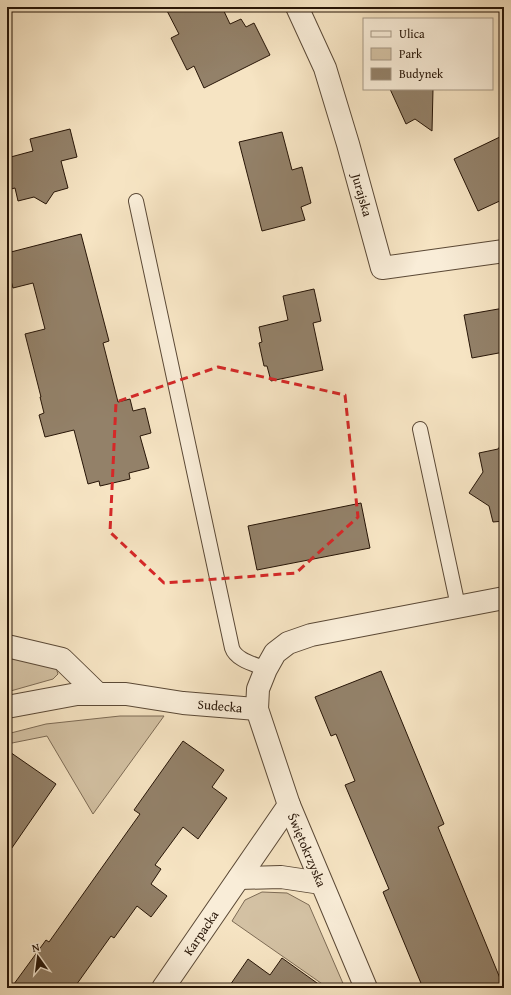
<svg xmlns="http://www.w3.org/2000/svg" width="511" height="995" font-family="'Gentium Book Plus',serif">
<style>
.green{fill:#d3c1a3;stroke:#7d6b55}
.building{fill:#938169;stroke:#271507}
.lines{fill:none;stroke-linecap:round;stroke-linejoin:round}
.service-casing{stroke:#5b4936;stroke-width:16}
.minor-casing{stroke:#5b4936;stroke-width:24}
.service{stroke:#f9edd8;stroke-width:14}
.minor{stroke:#f9edd8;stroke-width:22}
.marked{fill:none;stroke:#d62828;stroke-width:3;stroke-dasharray:8 5;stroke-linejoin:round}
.labels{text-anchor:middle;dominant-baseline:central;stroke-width:3.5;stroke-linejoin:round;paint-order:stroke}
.street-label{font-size:13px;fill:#271507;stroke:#f9edd8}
</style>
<rect width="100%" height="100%" fill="#f6e4c3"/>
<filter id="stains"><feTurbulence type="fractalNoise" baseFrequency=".005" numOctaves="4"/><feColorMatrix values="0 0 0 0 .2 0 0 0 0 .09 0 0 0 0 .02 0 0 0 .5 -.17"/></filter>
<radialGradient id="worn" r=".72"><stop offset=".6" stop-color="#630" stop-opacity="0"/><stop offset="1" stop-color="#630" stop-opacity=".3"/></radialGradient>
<!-- green -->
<g class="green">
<path d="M7,656L56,668L58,674L53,679L7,692Z"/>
<path d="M120,716H164L93,814L47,736L7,744V734L46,724Z"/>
<path d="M262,892L287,893L309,905L345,988H328L232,921L245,900Z"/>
</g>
<!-- building -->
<g class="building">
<path d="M165,7H222L230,24L241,19L246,27L254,23L270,55L204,88L194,66L187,70L171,38L179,34Z"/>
<path d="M390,89H433L432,131L415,119L406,124Z"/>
<path d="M70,129L77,157L61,161L68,188L54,192L46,204L34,197L18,201L15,188L7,190V158L33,151L30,139Z"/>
<path d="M282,132L292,170L302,167L311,203L301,207L305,220L262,231L239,142Z"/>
<path d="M504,135V199L478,211L454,159Z"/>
<path d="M81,234L109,341L103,343L118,402L130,399L133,411L145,408L151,433L140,436L149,468L129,473L130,479L100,486L99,481L88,484L74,430L45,437L39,415L44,413L40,397H41L25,334L45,329L33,283L13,288L7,266V253Z"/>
<path d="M314,289L321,321L313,323L323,370L271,381L267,366H264L259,343L262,342L259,327L288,320L283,296Z"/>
<path d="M504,308V352L472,358L464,315Z"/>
<path d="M504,441V521L493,522L489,506L469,493L483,472L479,453L498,449Z"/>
<path d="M361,503L370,548L257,570L248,526Z"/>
<path d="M381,671L444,824L438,827L504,988H423L383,892L389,889L345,785L355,781L336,734L331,736L315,697Z"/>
<path d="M183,741L224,770L212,787L227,798L198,839L183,827L155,865L161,869L151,884L167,896L151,917L137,906L114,938L111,936L74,988H11L46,940L49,942L125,835L140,814L134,810Z"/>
<path d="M7,750L56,784L7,855Z"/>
<path d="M282,958L324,988H228L248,959L270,975Z"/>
</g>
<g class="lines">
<!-- service casing -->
<g class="service-casing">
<g id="service">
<path d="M136,201L232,648C236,660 254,664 266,669"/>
<path d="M420,429L458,606"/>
</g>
</g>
<!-- minor casing -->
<g class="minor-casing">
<g id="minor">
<path d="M297,7L325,68L348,144L382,268L504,251"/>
<path d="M7,646L62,659L98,694"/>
<path d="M7,707L77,694H126L183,703L257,709"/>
<path d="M239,878L281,877L321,883"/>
<path d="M163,988L289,805"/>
<path d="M366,988L289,805L257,709L258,689L266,669L275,653L288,643L311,635L504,598"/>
</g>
</g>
<!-- service -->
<use href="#service" class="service"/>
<!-- minor -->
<use href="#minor" class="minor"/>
</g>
<!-- marked area -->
<path class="marked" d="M218,367L345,395L358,517L296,573L164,583L110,532L116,402Z"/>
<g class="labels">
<!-- street labels -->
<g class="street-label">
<text transform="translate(362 195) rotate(74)">Jurajska</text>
<text transform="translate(220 706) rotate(5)">Sudecka</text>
<text transform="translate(307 850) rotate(67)">Świętokrzyska</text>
<text transform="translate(201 933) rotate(-56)">Karpacka</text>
</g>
</g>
<!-- margin -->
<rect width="511" height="995" fill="none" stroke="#f6e4c3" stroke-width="24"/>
<rect x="8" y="8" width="495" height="979" fill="none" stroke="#271507" stroke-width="2"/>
<rect x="12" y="12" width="487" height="971" fill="none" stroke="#271507"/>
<!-- legend -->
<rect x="363" y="18" width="130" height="72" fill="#f9edd8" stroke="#a59784"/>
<rect x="371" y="31" width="20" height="6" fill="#f9edd8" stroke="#a59784"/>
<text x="399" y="38" font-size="12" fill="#271507">Ulica</text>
<rect x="371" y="48" width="20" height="12" fill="#d3c1a3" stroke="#a59784"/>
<text x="399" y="58" font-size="12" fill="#271507">Park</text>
<rect x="371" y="68" width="20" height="12" fill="#938169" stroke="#a59784"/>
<text x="399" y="78" font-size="12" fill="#271507">Budynek</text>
<!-- north arrow -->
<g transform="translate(38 957) rotate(346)" stroke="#f9edd8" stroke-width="3" paint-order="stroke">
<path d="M0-3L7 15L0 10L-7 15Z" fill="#271507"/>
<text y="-6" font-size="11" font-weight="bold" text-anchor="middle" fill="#271507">N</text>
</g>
<rect width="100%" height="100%" filter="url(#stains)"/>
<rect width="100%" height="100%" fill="url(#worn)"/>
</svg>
